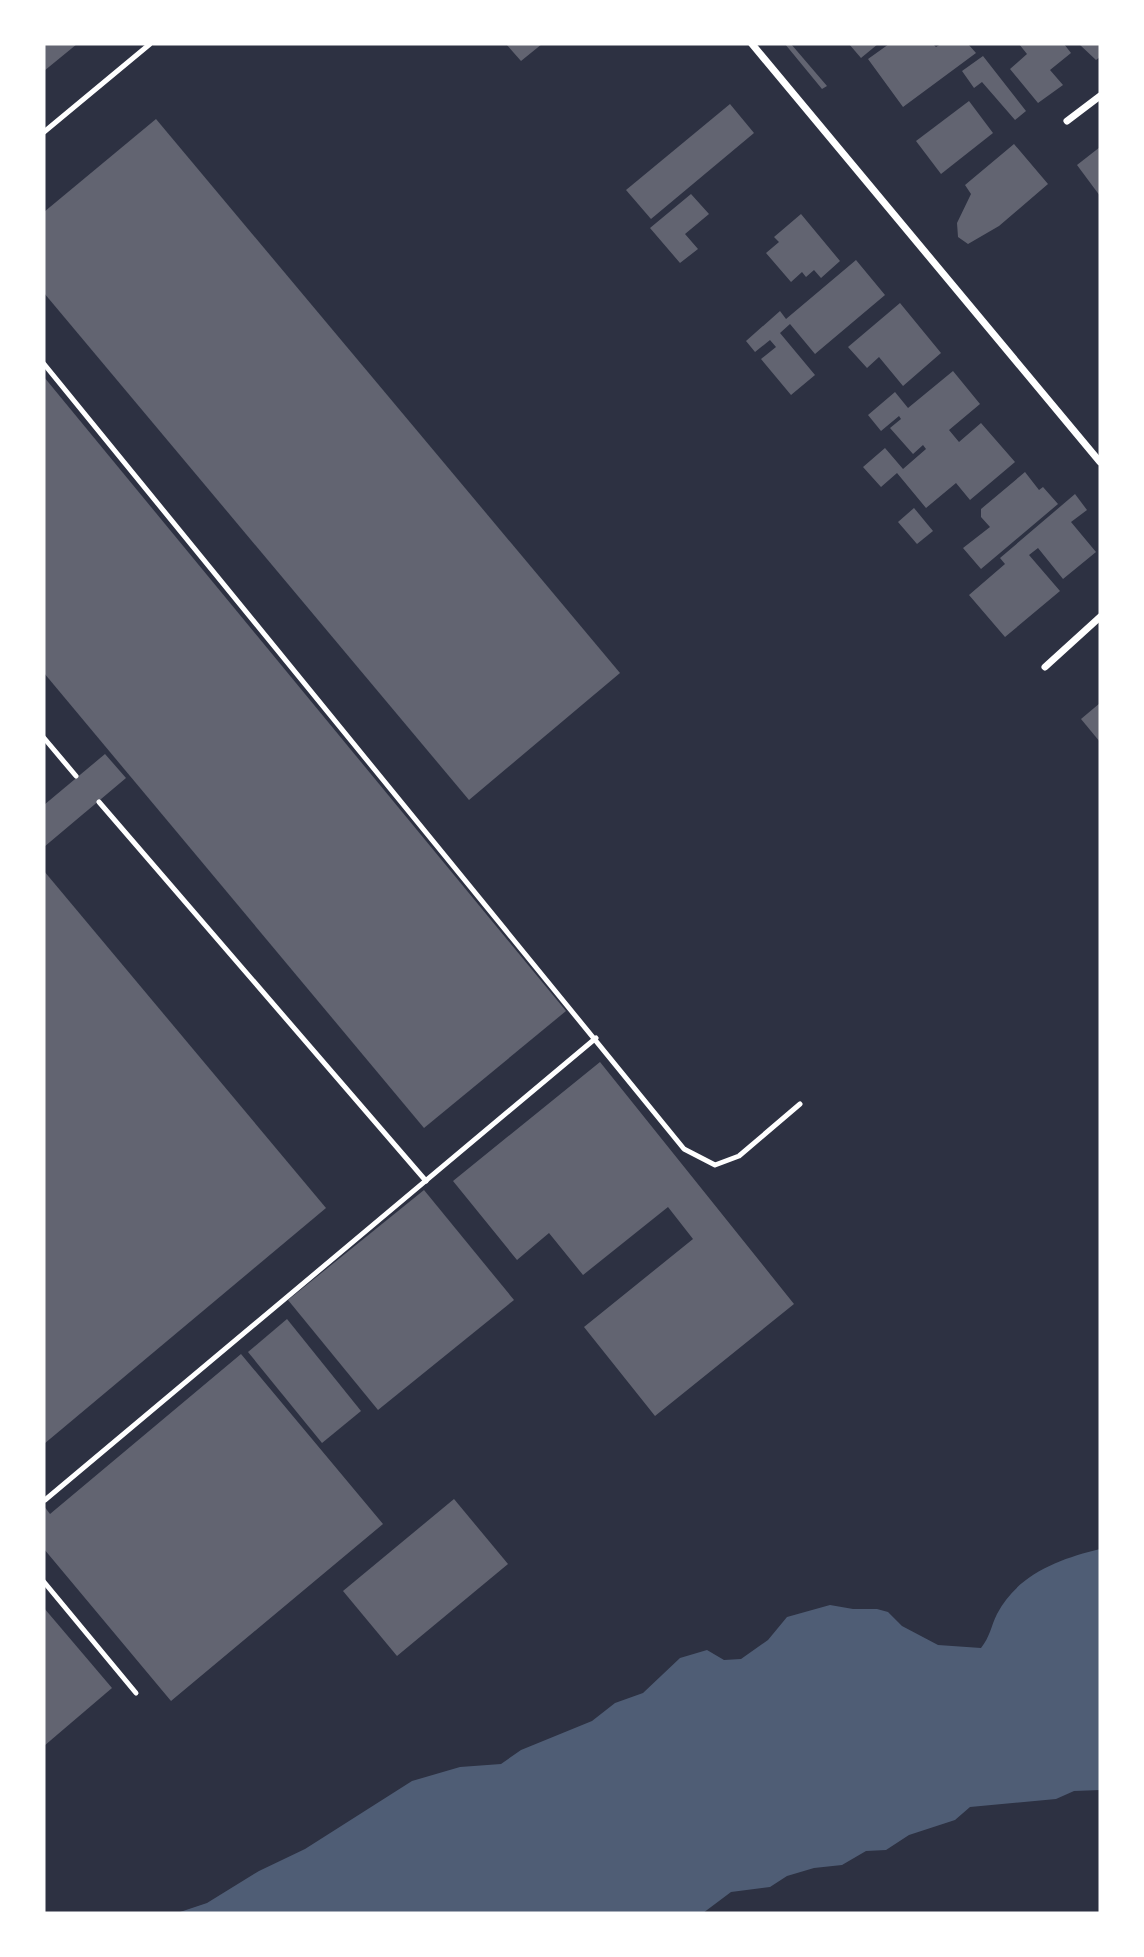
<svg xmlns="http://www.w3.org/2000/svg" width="1144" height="1957" font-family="Manrope,sans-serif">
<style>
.water{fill:#4f5d75}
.building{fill:#626471}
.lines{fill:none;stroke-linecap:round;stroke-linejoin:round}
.service{stroke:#fff;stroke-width:5}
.minor{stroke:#fff;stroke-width:7}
</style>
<rect width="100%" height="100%" fill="#2d3142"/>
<!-- water -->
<path class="water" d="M1100,1549V1790L1074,1791L1056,1799L970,1807L955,1820L909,1835L886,1850L866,1851L842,1865L814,1868L787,1876L770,1887L731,1892L703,1913H177L207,1903L259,1871L305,1849L412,1781L460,1767L501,1764L521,1750L592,1721L615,1703L643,1693L680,1658L707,1650L724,1660L741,1659L768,1640L787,1617L830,1605L853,1609H877L888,1612L902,1626L938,1645L981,1648C990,1637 991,1626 997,1614C1018,1574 1059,1559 1100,1549Z"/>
<!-- building -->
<g class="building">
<path d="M44,44H77L44,71Z"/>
<path d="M506,44H542L521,61Z"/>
<path d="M785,44H791L827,86L822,89Z"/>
<path d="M849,44H878L861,58Z"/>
<path d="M889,44H933L936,47L941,44H968L976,53L903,107L868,59Z"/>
<path d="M1019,44H1064L1071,53L1050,70L1063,85L1038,103L1010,69L1027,54Z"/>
<path d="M1079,44H1100V57L1096,60Z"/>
<path d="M983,56L1026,111L1015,120L982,82L974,88L962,71Z"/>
<path d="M969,101L993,133L941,174L916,141Z"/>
<path d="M730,104L754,133L651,219L626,190Z"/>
<path d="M156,119L620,673L469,800L44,293V212Z"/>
<path d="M1014,144L1048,184L999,226L968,244L958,237L957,223L971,194L965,185Z"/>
<path d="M1100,147V196L1077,165Z"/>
<path d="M691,194L709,214L685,234L698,249L680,263L650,228Z"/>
<path d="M801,214L840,261L821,278L814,270L806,277L802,272L791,282L766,253L779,242L774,237Z"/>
<path d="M856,260L885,295L815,354L790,324L780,333L815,375L791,395L761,359L776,347L770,340L755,352L746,341L780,311L786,319Z"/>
<path d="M900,303L941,353L903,386L879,357L867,368L848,347Z"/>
<path d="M953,371L980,404L949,430L959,442L981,423L1015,462L970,500L956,483L926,508L897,473L881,487L863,467L885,448L903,469L926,449L923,445L913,454L890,428L901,419L899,416L881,431L868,415L895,392L908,408Z"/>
<path d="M44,377L566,1011L424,1128L44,673Z"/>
<path d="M1025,472L1039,490L1043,487L1058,504L981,569L963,548L990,527L981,517V509Z"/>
<path d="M1075,494L1087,510L1071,522L1096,552L1063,579L1038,548L1029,555L1060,591L1005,637L969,595L1005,564L1000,558Z"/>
<path d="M914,508L933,531L917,544L898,522Z"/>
<path d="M1100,703V742L1081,719Z"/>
<path d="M105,754L126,778L44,847V805Z"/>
<path d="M44,871L326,1208L44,1444Z"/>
<path d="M600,1062L794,1304L655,1416L584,1327L693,1239L668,1207L583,1275L549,1233L517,1260L453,1181Z"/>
<path d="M424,1190L514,1300L378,1410L288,1300Z"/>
<path d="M287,1319L361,1411L322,1443L248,1352Z"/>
<path d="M241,1354L383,1524L171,1701L44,1549V1506L50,1514Z"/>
<path d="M454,1499L508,1564L397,1656L343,1591Z"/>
<path d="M44,1608L112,1688L44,1746Z"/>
</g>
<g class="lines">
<!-- service -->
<g class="service">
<path d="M44,132L150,44"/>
<path d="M44,364L684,1149L715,1165L739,1156L800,1104"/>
<path d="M44,738L76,776"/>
<path d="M99,802L426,1181"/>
<path d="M45,1500L596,1038"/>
<path d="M44,1582L136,1693"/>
</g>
<!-- minor -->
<g class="minor">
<path d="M752,44L1100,462"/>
<path d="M1067,121L1100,96"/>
<path d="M1045,667L1100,617"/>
</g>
</g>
<!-- border -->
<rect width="1144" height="1957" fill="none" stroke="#ffffff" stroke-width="91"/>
</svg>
